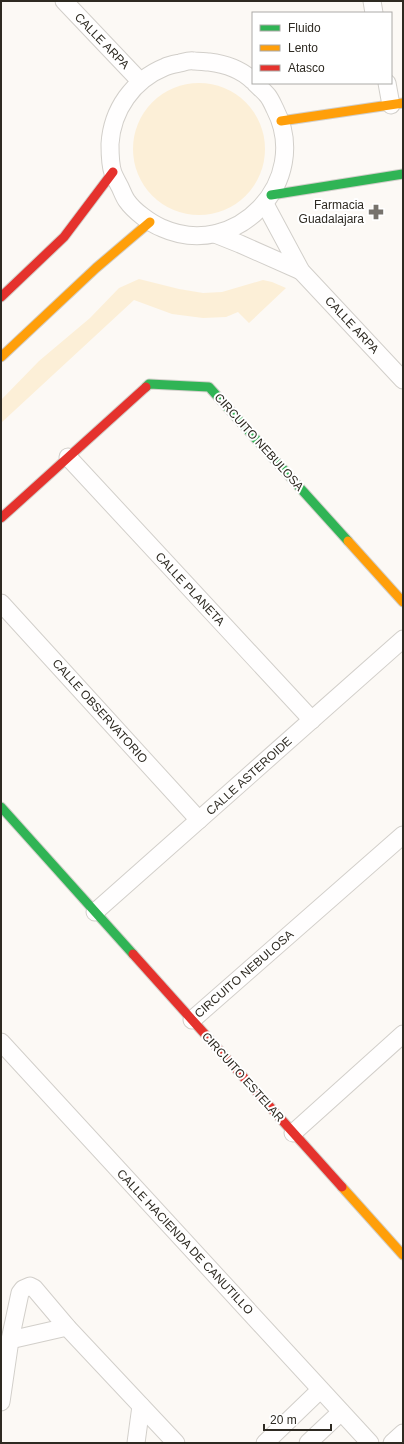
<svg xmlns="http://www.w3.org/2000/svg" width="404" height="1444" font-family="Helvetica,sans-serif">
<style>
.green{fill:#fcefd7}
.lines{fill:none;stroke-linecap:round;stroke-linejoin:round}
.street-casing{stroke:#d2cfca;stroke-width:19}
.fast-casing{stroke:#d2cfca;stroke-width:11}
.slow-casing{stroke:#d2cfca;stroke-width:11}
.jam-casing{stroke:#d2cfca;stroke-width:11}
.street{stroke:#fffefe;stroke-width:17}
.fast{stroke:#30b455;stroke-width:9}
.slow{stroke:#ff9f0a;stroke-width:9}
.jam{stroke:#e5322d;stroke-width:9}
.labels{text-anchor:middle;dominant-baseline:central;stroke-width:4;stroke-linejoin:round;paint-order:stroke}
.street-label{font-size:12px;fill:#2e2a22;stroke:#fff}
.poi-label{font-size:12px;fill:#2e2a22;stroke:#fff;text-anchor:end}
</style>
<rect width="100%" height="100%" fill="#fcf9f5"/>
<!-- green -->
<g class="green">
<circle cx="199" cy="149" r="66"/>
<path d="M139,279L179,289L203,293L222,292L263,280L272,282L286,288L249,323L238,312L226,317L203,318L172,314L134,300L1,423V400L39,361L90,318L119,288Z"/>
</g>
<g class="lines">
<!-- street casing -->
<g class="street-casing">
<g id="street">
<path d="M64,1L140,81"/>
<path d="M372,1L374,13"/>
<path d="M253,81C242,70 225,64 209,62C205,62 199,61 194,61C190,60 184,62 180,63C175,64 169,65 165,67C133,80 112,110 110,144C110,153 110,165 113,173C115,178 118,183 120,187C122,191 124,197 127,201C134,211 150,223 162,228C236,261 312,181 275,109C273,105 271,100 268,96C264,91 259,87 255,83"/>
<path d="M387,83L391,105"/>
<path d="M265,204L301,271L403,380"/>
<path d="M215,234L240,244L301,271"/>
<path d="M68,457L312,720"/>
<path d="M1,603L199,820"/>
<path d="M95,912L403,639"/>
<path d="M192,1020L403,835"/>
<path d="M1,1042L370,1443"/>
<path d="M293,1133L403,1034"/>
<path d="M10,1340L67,1327"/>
<path d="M1,1402L10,1340L20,1293L23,1289L30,1286L34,1288L67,1327L176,1443"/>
<path d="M136,1443L141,1406"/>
<path d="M265,1443L320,1390"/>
<path d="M308,1443L341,1412"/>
<path d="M392,1443L403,1433"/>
</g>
</g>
<!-- fast casing -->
<g class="fast-casing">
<g id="fast">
<path d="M271,195L403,174"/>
<path d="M146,387L149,384L209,387L348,541"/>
<path d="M1,807L133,954"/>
</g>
</g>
<!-- slow casing -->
<g class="slow-casing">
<g id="slow">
<path d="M281,121L403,103"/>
<path d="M1,357L96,268L150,222"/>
<path d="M348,541L403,602"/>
<path d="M342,1187L403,1255"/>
</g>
</g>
<!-- jam casing -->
<g class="jam-casing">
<g id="jam">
<path d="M1,297L64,237L113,172"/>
<path d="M1,518L146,387"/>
<path d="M133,954L342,1187"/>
</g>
</g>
<!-- street -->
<use href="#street" class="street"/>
<!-- fast -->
<use href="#fast" class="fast"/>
<!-- slow -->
<use href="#slow" class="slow"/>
<!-- jam -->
<use href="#jam" class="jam"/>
</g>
<!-- icons -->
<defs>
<g id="pharmacy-bare" transform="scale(1.2)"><path d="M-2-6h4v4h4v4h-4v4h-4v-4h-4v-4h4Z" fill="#76726c" stroke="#fff" stroke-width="2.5" paint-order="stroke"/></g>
</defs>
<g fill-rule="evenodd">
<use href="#pharmacy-bare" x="376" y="212"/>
</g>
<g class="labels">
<!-- street labels -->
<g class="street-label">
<text transform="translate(102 41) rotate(46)">CALLE ARPA</text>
<text transform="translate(352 325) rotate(47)">CALLE ARPA</text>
<text transform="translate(259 442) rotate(48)">CIRCUITO NEBULOSA</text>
<text transform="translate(190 589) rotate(47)">CALLE PLANETA</text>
<text transform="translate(100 711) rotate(48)">CALLE OBSERVATORIO</text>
<text transform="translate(249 776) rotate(-42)">CALLE ASTEROIDE</text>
<text transform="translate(244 974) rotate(-41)">CIRCUITO NEBULOSA</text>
<text transform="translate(243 1077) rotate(48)">CIRCUITO ESTELAR</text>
<text transform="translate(185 1242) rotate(47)">CALLE HACIENDA DE CANUTILLO</text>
</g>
<!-- poi labels -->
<g class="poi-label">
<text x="364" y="205">Farmacia<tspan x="364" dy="14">Guadalajara</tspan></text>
</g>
</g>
<!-- border -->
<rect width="404" height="1444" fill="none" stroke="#2e2a22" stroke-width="4"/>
<!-- legend -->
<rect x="252" y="12" width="140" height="72" fill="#ffffff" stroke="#abaaa7"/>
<rect x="260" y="25" width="20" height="6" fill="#30b455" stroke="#abaaa7"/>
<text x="288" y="32" font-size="12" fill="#2e2a22">Fluido</text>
<rect x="260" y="45" width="20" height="6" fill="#ff9f0a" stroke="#abaaa7"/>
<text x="288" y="52" font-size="12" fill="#2e2a22">Lento</text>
<rect x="260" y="65" width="20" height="6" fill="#e5322d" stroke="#abaaa7"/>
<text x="288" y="72" font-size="12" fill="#2e2a22">Atasco</text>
<!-- scale -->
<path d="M264 1424v6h67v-6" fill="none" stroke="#2e2a22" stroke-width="2"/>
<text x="270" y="1424" font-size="12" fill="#2e2a22" stroke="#ffffff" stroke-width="3" paint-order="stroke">20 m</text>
</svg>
